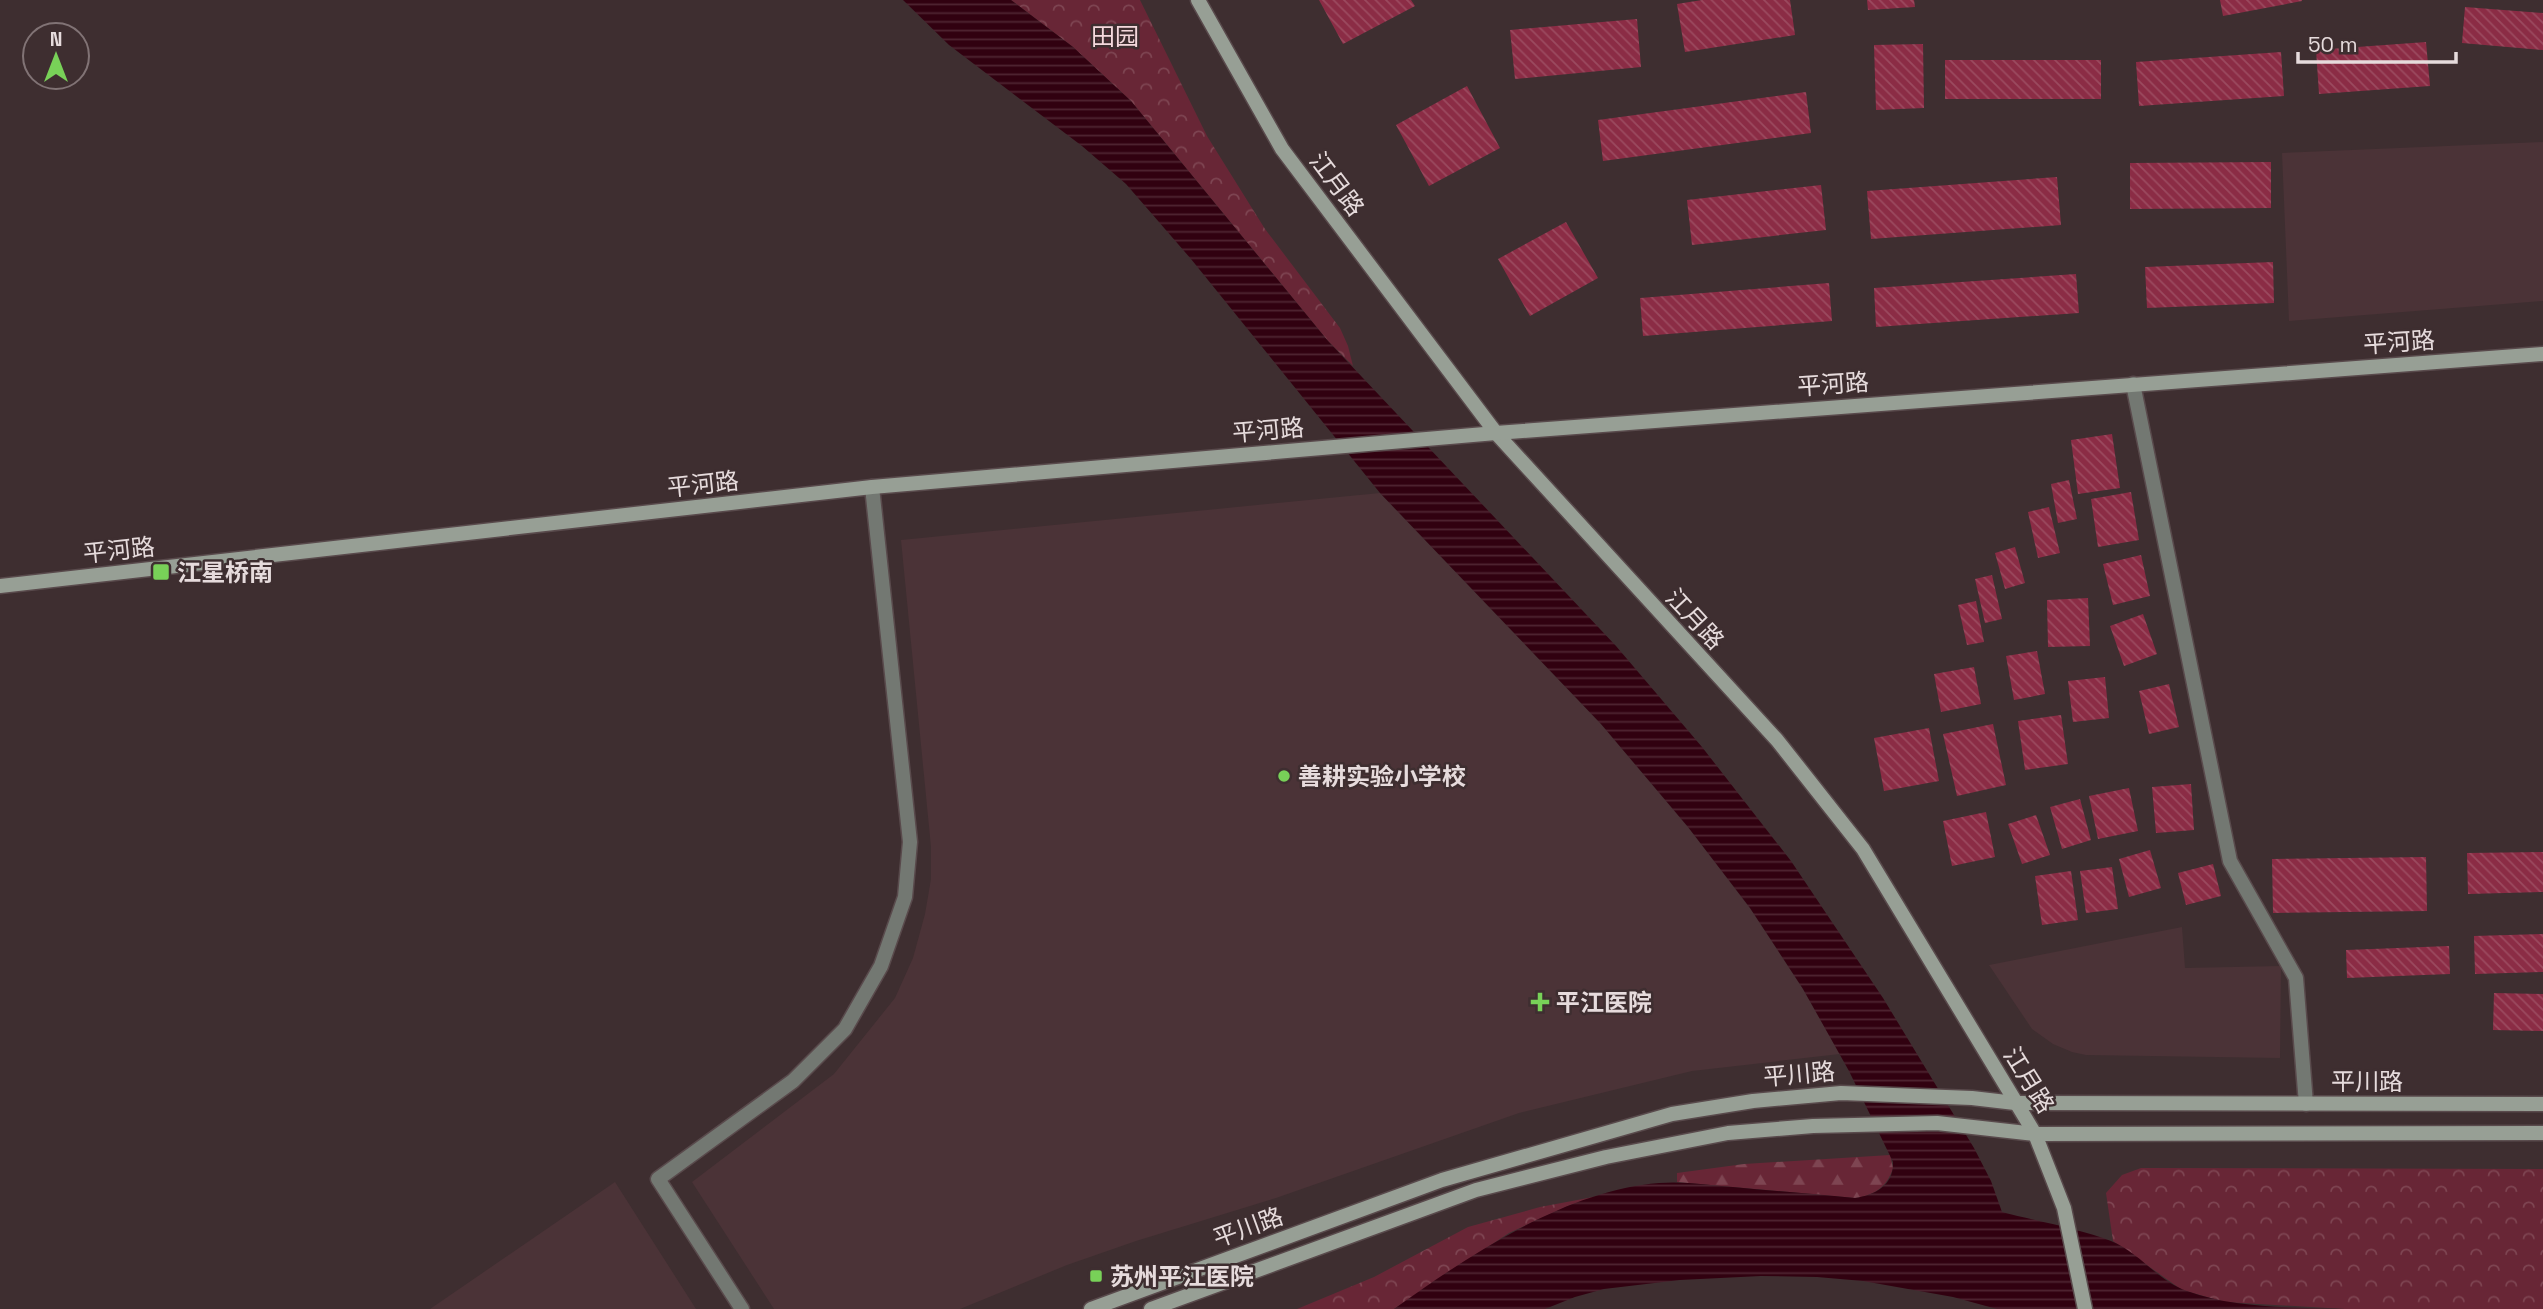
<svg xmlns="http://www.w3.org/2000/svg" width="2543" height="1309" font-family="'Space Grotesk','Noto Sans SC',sans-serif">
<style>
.built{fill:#4b3337}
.forest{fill:url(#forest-firs)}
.park{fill:url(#park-crowns)}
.water{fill:url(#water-rules)}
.building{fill:url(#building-back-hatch)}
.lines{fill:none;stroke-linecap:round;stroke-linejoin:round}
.street-casing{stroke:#594a4c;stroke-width:17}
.secondary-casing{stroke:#594a4c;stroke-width:17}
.street{stroke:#737872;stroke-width:14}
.secondary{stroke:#979f95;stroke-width:14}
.poi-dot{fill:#78d158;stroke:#3e2e30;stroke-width:2.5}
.labels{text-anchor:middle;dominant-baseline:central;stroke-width:5;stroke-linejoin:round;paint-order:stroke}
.park-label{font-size:24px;fill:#f4d8dc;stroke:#3e2e30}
.street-label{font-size:24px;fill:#e6dbdc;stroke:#3e2e30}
.poi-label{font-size:24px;font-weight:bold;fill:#e6dbdc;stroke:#3e2e30;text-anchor:start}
</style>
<defs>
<pattern id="forest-firs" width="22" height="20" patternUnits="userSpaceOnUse" patternTransform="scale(1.75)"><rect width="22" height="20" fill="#682636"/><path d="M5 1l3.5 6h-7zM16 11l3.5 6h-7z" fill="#7e4552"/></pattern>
<pattern id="park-crowns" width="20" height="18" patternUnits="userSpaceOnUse" patternTransform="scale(1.75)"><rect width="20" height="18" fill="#682636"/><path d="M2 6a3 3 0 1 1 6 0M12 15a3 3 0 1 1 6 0" fill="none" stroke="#7e4552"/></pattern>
<pattern id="water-rules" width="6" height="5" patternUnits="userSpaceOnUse" patternTransform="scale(1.75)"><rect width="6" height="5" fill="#310110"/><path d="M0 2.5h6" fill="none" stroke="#4f2532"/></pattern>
<pattern id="building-back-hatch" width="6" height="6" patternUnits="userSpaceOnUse" patternTransform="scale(1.75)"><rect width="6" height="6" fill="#8b2c45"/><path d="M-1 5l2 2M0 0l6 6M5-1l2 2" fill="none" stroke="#9b4a5f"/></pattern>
</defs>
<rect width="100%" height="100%" fill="#3e2e30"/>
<!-- built -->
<g class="built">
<path d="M2543,142V301L2289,321L2282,153Z"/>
<path d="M1380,493L1601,724L1688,827L1750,908L1803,989L1840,1054L1692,1071L1519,1113L1276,1198L1136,1241L1067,1265L960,1309H774L692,1182L834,1074L895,998L913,958L925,914L931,879V847L901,540Z"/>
<path d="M2182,927L2185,968L2281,966L2280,1058L2086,1055L2072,1052L2053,1044L2032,1029L1989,965Z"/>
<path d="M615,1182L696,1309H430Z"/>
</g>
<!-- forest -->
<path class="forest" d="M1890,1155L1893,1168C1887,1187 1875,1195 1855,1198L1677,1182V1173L1744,1164Z"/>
<!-- park -->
<g class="park">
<path d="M1011,0H1140L1207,136L1265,229L1340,328L1348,346L1353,366L1328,341L1131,101L1073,47Z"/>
<path d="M2141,1168L2543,1169V1309H2345L2225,1302L2182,1290L2113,1241L2106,1193L2122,1175Z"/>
<path d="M1604,1195L1570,1205L1509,1233L1394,1309H1297L1374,1277L1468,1227L1540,1207Z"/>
</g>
<!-- water -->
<path class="water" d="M903,0H1011L1073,47L1131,101L1328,341L1616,646L1702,747L1791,861L1883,998L1974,1148L1991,1181L2002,1212C2036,1221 2080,1229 2111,1241C2139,1252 2158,1281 2187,1291C2237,1309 2292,1307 2345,1309H1997L1953,1297L1863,1281L1817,1277L1761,1276L1680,1280L1604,1289L1575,1297L1545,1309H1394C1468,1256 1566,1190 1659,1183C1684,1181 1709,1185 1733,1187C1774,1191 1814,1194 1855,1198C1875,1195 1894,1185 1893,1162L1849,1071L1803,989L1750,908L1688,827L1601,724L1380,493L1191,259L1126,184L1082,146L949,45Z"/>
<!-- building -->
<g class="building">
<path d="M1319,0H1411L1415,6L1343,44Z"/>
<path d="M1702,0H1790L1795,35L1685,52L1677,4Z"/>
<path d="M1867,0H1914L1915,7L1868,10Z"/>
<path d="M2220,0H2302V1L2223,16Z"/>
<path d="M2465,7L2543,13V50L2462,43Z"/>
<path d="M1637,19L1641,67L1515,79L1510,30Z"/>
<path d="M2426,42L2430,86L2319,94L2316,50Z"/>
<path d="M1923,44L1924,108L1876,110L1874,45Z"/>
<path d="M2281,52L2284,96L2139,106L2136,62Z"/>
<rect x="1945" y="60" width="156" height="39"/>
<path d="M1467,86L1500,148L1429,186L1396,125Z"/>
<path d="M1806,92L1811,133L1603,161L1598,120Z"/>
<path d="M2271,162V208L2130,209V163Z"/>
<path d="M2057,177L2061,225L1871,239L1867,191Z"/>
<path d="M1821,185L1826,230L1692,245L1687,200Z"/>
<path d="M1566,222L1598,278L1530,316L1498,259Z"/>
<path d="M2273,262L2274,303L2147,308L2145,267Z"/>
<path d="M2076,274L2079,313L1876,327L1874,288Z"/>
<path d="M1829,283L1832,321L1643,336L1640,298Z"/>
<path d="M2112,434L2120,488L2078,494L2071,440Z"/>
<path d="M2069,480L2077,519L2058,523L2051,484Z"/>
<path d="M2131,492L2139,540L2098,547L2091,499Z"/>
<path d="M2049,507L2060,553L2038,558L2028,512Z"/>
<path d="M2015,547L2025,583L2005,589L1995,553Z"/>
<path d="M2141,555L2150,596L2113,605L2103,564Z"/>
<path d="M1992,575L2002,619L1985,623L1975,579Z"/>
<path d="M2088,598L2090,646L2048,647L2047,600Z"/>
<path d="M1976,601L1984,642L1967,645L1958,605Z"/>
<path d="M2143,614L2157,654L2124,666L2110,626Z"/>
<path d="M2037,651L2045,694L2014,700L2006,656Z"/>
<path d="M1974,667L1981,704L1941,712L1934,674Z"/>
<path d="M2105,677L2109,718L2073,722L2068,681Z"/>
<path d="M2169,684L2179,727L2149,734L2139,691Z"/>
<path d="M2061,715L2068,764L2025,770L2018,721Z"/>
<path d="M1993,724L2006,785L1957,796L1943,734Z"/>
<path d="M1929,728L1939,781L1884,791L1874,738Z"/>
<path d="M2191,784L2194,830L2156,833L2152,787Z"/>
<path d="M2129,788L2138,831L2098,839L2089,796Z"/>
<path d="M2080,799L2091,840L2062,849L2050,807Z"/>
<path d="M1986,812L1995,857L1952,866L1943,821Z"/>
<path d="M2036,815L2050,855L2022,864L2008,824Z"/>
<path d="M2150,850L2161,888L2129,897L2119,859Z"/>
<path d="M2543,852V892L2468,894L2467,853Z"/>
<path d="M2426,857L2427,911L2273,913L2272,859Z"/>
<path d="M2213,864L2221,896L2186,905L2178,873Z"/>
<path d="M2112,867L2118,909L2086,913L2080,871Z"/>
<path d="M2071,871L2078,920L2042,925L2035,876Z"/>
<path d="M2543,934V972L2475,974L2474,936Z"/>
<path d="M2449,946L2450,974L2347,978L2346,950Z"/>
<path d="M2494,993L2543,994V1031L2493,1030Z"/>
</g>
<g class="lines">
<!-- street casing -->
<g class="street-casing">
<g id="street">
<path d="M2133,384L2230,861L2296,978L2306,1104"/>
<path d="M742,1309L658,1179L793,1081L845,1029L881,966L905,897L910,842L872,487"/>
</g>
</g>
<!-- secondary casing -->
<g class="secondary-casing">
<g id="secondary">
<path d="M1198,0L1282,149L1496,433L1777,740L1863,849L2035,1134L2064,1208L2085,1309"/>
<path d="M0,586L872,487L1496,433L2543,354"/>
<path d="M1091,1309L1442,1180L1672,1114L1753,1101L1841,1093L1972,1098L2015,1103L2543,1104"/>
<path d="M1151,1309L1476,1190L1606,1157L1728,1133L1813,1126L1937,1123L2035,1134L2543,1133"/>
</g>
</g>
<!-- street -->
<use href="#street" class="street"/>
<!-- secondary -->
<use href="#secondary" class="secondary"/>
</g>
<!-- markers -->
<g class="poi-dot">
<rect x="152" y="563" width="18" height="18" rx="3.5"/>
<circle cx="1284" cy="776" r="7"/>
<path d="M1536.5 991.5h7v7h7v7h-7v7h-7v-7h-7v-7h7z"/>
<rect x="1089" y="1269" width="14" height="14" rx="3.5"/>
</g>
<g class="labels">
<!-- park labels -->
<g class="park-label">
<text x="1115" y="36">田园</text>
</g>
<!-- street labels -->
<g class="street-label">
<text transform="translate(1337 184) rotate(53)">江月路</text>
<text transform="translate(2399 342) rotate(-4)">平河路</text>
<text transform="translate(1833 384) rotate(-4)">平河路</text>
<text transform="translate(1268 430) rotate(-5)">平河路</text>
<text transform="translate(703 484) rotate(-6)">平河路</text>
<text transform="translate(119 550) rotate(-6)">平河路</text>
<text transform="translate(1695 619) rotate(47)">江月路</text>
<text transform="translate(1799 1074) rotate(-5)">平川路</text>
<text transform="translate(2029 1080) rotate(58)">江月路</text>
<text x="2367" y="1081">平川路</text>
<text transform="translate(1248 1227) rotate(-20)">平川路</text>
</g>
<!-- poi labels -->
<g class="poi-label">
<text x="177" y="572">江星桥南</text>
<text x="1298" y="776">善耕实验小学校</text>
<text x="1556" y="1002">平江医院</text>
<text x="1110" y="1276">苏州平江医院</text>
</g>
</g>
<!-- north arrow -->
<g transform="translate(56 56)"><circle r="33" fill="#3e2e30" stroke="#817375" stroke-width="2"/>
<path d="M0-5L12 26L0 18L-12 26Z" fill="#78d158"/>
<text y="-10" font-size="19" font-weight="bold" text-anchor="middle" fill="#e6dbdc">N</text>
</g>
<!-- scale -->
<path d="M2298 52v10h158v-10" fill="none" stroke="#e6dbdc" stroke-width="3.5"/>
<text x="2308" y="52" font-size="21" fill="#e6dbdc" stroke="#3e2e30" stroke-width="5" paint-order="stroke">50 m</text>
</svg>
